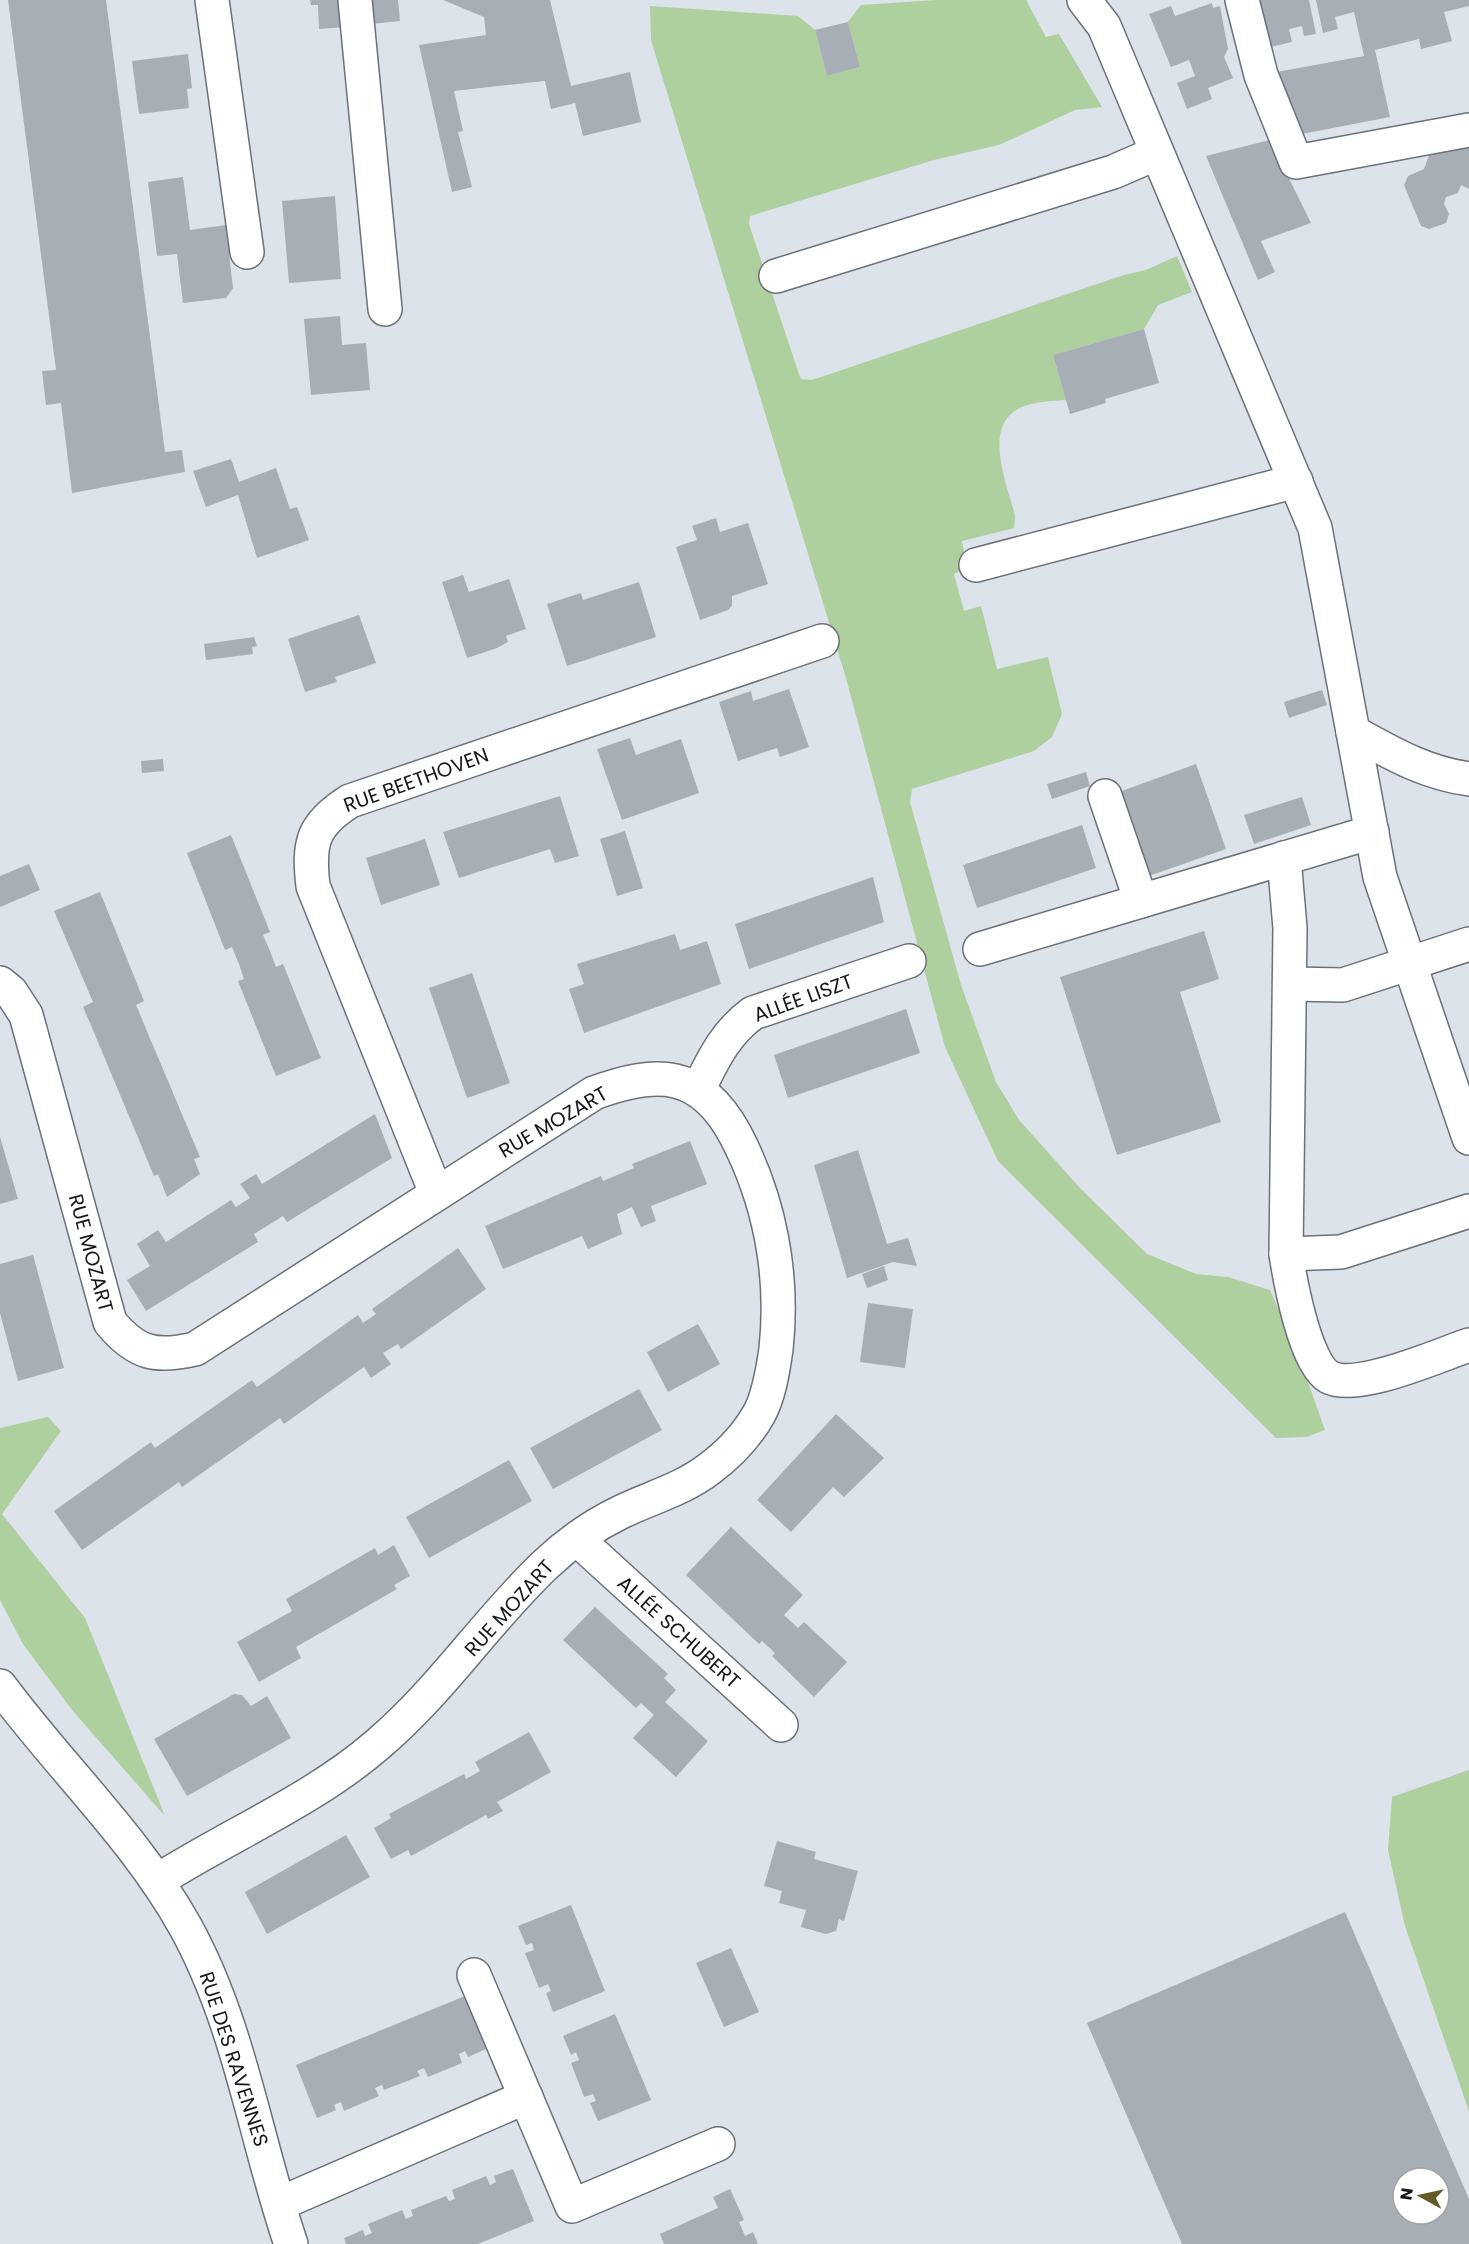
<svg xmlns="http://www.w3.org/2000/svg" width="1469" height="2244" font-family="Poppins,sans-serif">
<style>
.green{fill:#aecf9e}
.building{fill:#a8aeb6;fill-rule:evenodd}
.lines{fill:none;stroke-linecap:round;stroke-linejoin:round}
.minor-casing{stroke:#6c7179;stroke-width:36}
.minor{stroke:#fff;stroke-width:33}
.labels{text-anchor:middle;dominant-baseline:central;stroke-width:6;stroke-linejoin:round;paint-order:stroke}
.street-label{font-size:20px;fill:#141619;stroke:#fff}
</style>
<rect width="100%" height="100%" fill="#dde3eb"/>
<!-- green -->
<g class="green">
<path d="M936,0H1026L1046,37L1059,34L1102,107L1075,110L999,145L934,160L750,216L749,224L798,371L801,379L812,380L1124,275L1146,270L1177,256L1192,292L1158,305L1144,329L1053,355L1066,400C1054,401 1040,401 1028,405C978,419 1007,482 1015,516L1014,528L962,541L967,567L954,574L964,611L981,606L997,669L1048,657L1062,714L1052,737L1034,751L912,789L910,802L961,985L996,1082L1019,1120L1080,1188L1147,1254L1196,1274L1228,1277L1270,1290L1295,1346L1325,1430L1306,1437L1276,1438L998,1161L945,1047L846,678L651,40L650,6L798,16L815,30L827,76L860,67L848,22L861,5Z"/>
<path d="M48,1417L61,1431L2,1514L85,1618L165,1816L72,1710L23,1644L0,1600V1428Z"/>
<path d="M1469,1770V2111L1405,1926L1388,1850L1392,1797Z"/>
</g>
<!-- building -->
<g class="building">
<path d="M8,0H106L165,452L182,450L185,472L72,493L61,403L46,405L42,371L56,370Z"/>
<path d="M310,0H344L346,27L319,29L318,5H311Z"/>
<path d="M369,0H398L400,21L371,24Z"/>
<path d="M443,0H550L571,86L630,72L641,122L583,136L575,103L551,109L545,81L454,91L463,131L458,132L472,187L452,192L419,45L486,35L484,17Z"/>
<path d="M1260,0H1309L1316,34L1304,36L1302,26L1289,29L1292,42L1271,47Z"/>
<path d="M1316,0H1469V6L1444,12L1452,41L1421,49L1419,39L1375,50L1390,117L1302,134L1277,72L1364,56L1354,12L1335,17L1338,29L1323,33Z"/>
<path d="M1212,3L1213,8L1220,6L1228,49L1224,57L1233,78L1208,88L1212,99L1187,109L1177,83L1195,76L1189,60L1171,67L1149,14L1171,6L1175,16Z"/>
<path d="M848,22L860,67L827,76L815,30Z"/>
<path d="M188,54L192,88L187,89L189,108L139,114L132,61Z"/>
<path d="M1270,140L1311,223L1261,241L1275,272L1258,280L1206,156Z"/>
<path d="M1469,141V189L1461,185L1458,193L1446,197L1444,204L1449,214L1446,223L1429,229L1421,226L1404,185L1408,176L1424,169L1431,150Z"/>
<path d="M183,177L190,230L233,224L236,244L229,254L233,288L226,298L183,303L177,254L157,256L148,182Z"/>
<path d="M335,196L341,279L289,283L282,201Z"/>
<path d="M340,316L342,345L366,343L370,390L311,395L304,319Z"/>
<path d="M1144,329L1159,383L1105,399L1106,403L1070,414L1053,355Z"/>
<path d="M231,459L239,482L276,468L290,509L297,507L309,540L257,558L238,495L206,507L193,471Z"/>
<path d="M716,518L720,532L748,523L768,584L732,596V606L728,610L700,620L676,547L697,540L692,526Z"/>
<path d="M463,575L469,592L509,579L526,629L506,636L508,642L497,648L467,658L442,582Z"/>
<path d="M639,582L656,637L567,666L547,604L581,593L583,600Z"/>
<path d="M359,615L376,663L335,677L337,682L305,692L288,639Z"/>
<path d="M254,637L257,646L252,647L253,654L206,660L204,644Z"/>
<path d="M789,689L809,747L780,757L777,748L738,761L719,702L751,691L753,701Z"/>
<path d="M1322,690L1327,705L1289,718L1284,702Z"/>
<path d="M630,738L636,755L681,739L699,793L622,820L597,749Z"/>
<path d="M163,759L164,771L142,773L141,761Z"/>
<path d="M1196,764L1226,849L1149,876L1119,792Z"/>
<path d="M1086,772L1090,786L1052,799L1047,784Z"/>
<path d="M560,796L579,856L555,863L550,849L459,878L443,832Z"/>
<path d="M1302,797L1311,825L1254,844L1244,815Z"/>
<path d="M1082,825L1096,868L977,908L963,865Z"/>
<path d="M625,831L643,888L617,896L600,839Z"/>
<path d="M231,835L270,932L263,935L270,951L276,967L283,964L321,1058L276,1076L238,981L244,979L239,964L232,947L225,950L187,853Z"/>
<path d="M425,839L440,885L381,905L366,858Z"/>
<path d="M29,864L40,890L0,907V876Z"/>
<path d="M873,877L884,922L749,969L735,924Z"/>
<path d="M100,892L144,1001L136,1005L200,1157L194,1159L200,1174L167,1197L158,1174L154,1176L90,1023L83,1007L93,1002L54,911Z"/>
<path d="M1204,931L1219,979L1180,992L1221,1122L1117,1155L1060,977Z"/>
<path d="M675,934L680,950L707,941L721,984L584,1033L569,989L584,984L577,964Z"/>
<path d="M472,973L510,1083L467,1098L429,988Z"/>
<path d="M906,1009L920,1053L788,1098L774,1055Z"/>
<path d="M375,1114L392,1158L287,1222L283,1216L254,1234L258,1242L146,1311L127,1280L150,1266L137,1244L158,1230L166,1242L231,1200L236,1207L250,1198L240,1184L256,1174L262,1184Z"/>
<path d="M0,1137L18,1199L0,1204Z"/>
<path d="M690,1141L707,1184L651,1206L656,1221L641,1227L632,1207L617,1214L622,1234L588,1249L582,1236L503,1269L485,1226L601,1176L603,1181L634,1168L632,1164Z"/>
<path d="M858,1150L887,1244L908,1238L917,1266L893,1262L847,1278L814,1165Z"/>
<path d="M458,1248L486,1289L401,1349L398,1344L383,1353L391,1364L371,1378L364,1367L284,1424L280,1418L182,1487L179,1482L82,1550L54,1511L151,1442L155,1448L252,1380L257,1387L358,1315L363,1323L376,1314L372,1309Z"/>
<path d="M33,1255L64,1368L18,1381L0,1313V1264Z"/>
<path d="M884,1266L888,1280L867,1288L862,1274Z"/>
<path d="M868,1303L913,1309L905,1368L860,1362Z"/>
<path d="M698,1324L720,1364L668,1392L647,1352Z"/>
<path d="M639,1389L662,1430L553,1489L530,1448Z"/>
<path d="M836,1414L884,1458L844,1497L833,1487L791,1532L757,1500Z"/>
<path d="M509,1460L532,1501L429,1558L406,1517Z"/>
<path d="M731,1527L803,1595L784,1615L798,1628L804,1622L847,1662L814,1697L772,1656L775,1653L762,1641L759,1644L686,1575Z"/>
<path d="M394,1545L410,1576L394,1585L397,1589L296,1647L301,1658L259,1682L237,1642L292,1611L286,1599L375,1548L378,1555Z"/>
<path d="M595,1607L668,1674L664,1678L676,1690L665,1702L708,1741L676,1777L633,1738L654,1715L641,1703L636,1708L563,1640Z"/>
<path d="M234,1694L242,1695L251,1706L267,1696L291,1738L187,1796L154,1739Z"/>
<path d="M529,1732L551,1772L497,1802L503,1811L488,1819L486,1815L411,1856L408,1850L391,1859L374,1828L391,1818L389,1814L464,1774L466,1779L480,1771L475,1762Z"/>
<path d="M346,1835L370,1877L267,1934L245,1892Z"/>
<path d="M777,1841L816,1852L814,1859L858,1871L844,1921L839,1919L836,1931L826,1934L801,1927L806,1910L779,1903L782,1891L764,1886Z"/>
<path d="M571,1905L605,1991L553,2012L546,1993L551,1991L548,1984L539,1988L525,1953L534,1950L532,1943L526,1945L518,1926Z"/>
<path d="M1345,1912L1469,2199V2244H1182L1087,2023ZM1403,2178H1439V2214H1403Z"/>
<path d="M731,1948L759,2012L724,2027L696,1963Z"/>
<path d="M465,1996L486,2049L468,2057L465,2051L459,2054L462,2063L428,2077L424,2068L417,2071L420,2076L384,2090L382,2085L375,2088L379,2096L344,2111L341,2102L334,2105L336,2110L317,2118L296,2065Z"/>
<path d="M615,2014L651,2100L598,2121L590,2103L596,2101L593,2094L584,2097L571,2063L579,2060L576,2052L571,2055L563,2036Z"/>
<path d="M513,2169L534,2221L478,2244H346L344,2238L363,2230L365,2236L372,2233L368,2224L402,2210L406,2219L413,2216L411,2210L446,2196L449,2201L455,2199L452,2190L486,2176L490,2185L496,2182L494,2176Z"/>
<path d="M730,2189L744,2220L739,2222L745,2236L753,2232L758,2244H664L660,2234L718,2208L713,2197Z"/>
</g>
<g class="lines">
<!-- minor casing -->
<g class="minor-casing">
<g id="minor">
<path d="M212,0L247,252"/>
<path d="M355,0L385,309"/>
<path d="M1084,0L1104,26L1315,528L1380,877L1469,1138"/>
<path d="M1242,0L1261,75L1296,162L1469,130"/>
<path d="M776,276L1113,172L1157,153"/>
<path d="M976,565L1296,481"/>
<path d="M1353,732C1391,753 1425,773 1469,779"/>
<path d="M1105,796L1141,901"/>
<path d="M1284,858L1290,928L1286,1254C1290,1280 1305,1364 1329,1377C1357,1392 1439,1355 1469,1345"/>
<path d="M980,949L1372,832"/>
<path d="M0,983L11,992L26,1015L110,1322C136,1354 156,1358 195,1349L594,1093C657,1070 700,1070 735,1134C770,1200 784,1275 776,1349C773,1370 769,1396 759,1414C747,1435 728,1455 709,1469C683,1489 650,1498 621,1512C594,1525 567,1544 545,1565C486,1621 441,1691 377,1745C312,1801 229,1835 157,1881"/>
<path d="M1290,984L1343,985L1469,944"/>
<path d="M698,1090C713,1060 725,1033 753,1013L909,961"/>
<path d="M436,1193L313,886C308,843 312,825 350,801L822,641"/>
<path d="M1286,1254L1341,1252L1469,1211"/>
<path d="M577,1539L781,1725"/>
<path d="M0,1686C60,1767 136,1838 185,1926C240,2025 255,2139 291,2244"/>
<path d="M474,1975L572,2206L718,2144"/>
<path d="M279,2204L526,2097"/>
</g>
</g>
<!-- minor -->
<use href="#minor" class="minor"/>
</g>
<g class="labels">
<!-- street labels -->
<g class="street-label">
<text transform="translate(416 780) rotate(-20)">RUE BEETHOVEN</text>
<text transform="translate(803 998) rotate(-20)">ALLÉE LISZT</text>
<text transform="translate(553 1122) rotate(-30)">RUE MOZART</text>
<text transform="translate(91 1253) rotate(75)">RUE MOZART</text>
<text transform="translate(509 1608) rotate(-48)">RUE MOZART</text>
<text transform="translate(679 1632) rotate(42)">ALLÉE SCHUBERT</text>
<text transform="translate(234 2059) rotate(72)">RUE DES RAVENNES</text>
</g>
</g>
<!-- north arrow -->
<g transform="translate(1421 2196) rotate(278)"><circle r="28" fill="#ffffff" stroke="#a1a2a3" stroke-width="1.5"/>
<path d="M0-4.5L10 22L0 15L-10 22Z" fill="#625a27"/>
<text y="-9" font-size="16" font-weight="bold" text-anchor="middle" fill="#141619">N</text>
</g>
</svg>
